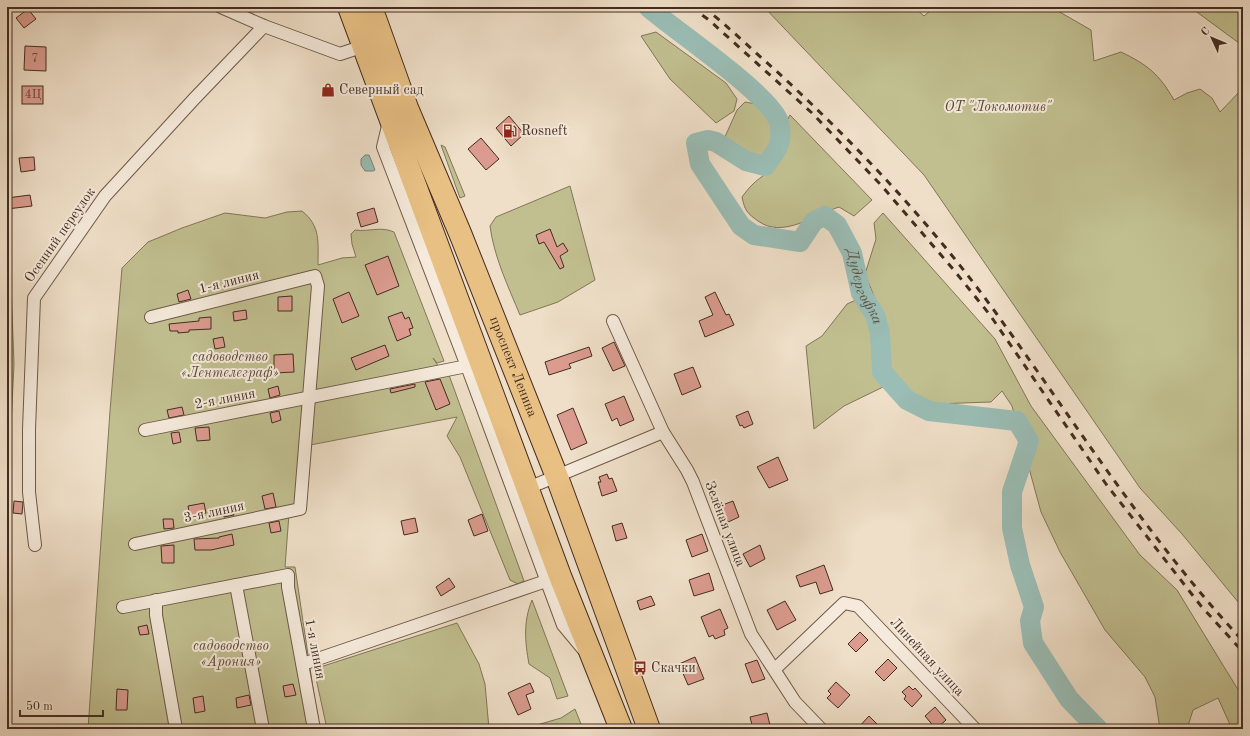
<svg xmlns="http://www.w3.org/2000/svg" width="1250" height="736" font-family="'Old Standard TT',serif">
<style>
.green{fill:#c1bf90;stroke:#827658}
.water{fill:#9abdb5;stroke:#788379}
.lines{fill:none;stroke-linecap:round;stroke-linejoin:round}
.river{stroke:#9abdb5;stroke-width:20}
.building{fill:#db9c8f;stroke:#442c20}
.street-casing{stroke:#6f594a;stroke-width:14}
.highway-casing{stroke:#442c20;stroke-width:24}
.street{stroke:#f5eadb;stroke-width:12}
.highway{stroke:#e8c084;stroke-width:22}
.rail{stroke:#442c20;stroke-width:3;stroke-dasharray:7 7;stroke-linecap:butt}
.labels{text-anchor:middle;dominant-baseline:central;stroke-width:4;stroke-linejoin:round;paint-order:stroke}
.number-label{font-size:12px;fill:#6a483c}
.poi-label{font-size:14px;fill:#442c20;stroke:#f5eadb;text-anchor:start}
.park-label{font-size:14px;font-style:italic;fill:#5d4936;stroke:#f5eadb}
.street-label{font-size:14px;fill:#442c20;stroke:#f5eadb}
.water-label{font-size:15px;font-style:italic;fill:#5a5045;stroke:#f5eadb}
</style>
<rect width="100%" height="100%" fill="#efdfc8"/>
<filter id="stains"><feTurbulence type="fractalNoise" baseFrequency=".005" numOctaves="4"/><feColorMatrix values="0 0 0 0 .2 0 0 0 0 .09 0 0 0 0 .02 0 0 0 .5 -.17"/></filter>
<radialGradient id="worn" r=".72"><stop offset=".6" stop-color="#630" stop-opacity="0"/><stop offset="1" stop-color="#630" stop-opacity=".3"/></radialGradient>
<!-- green -->
<g class="green">
<path d="M764,7H914L924,16L935,7H1051L1091,30L1094,61L1121,52C1148,65 1159,74 1174,100L1187,93L1200,89L1212,98L1220,112L1243,88V608L1182,534L1140,488L924,175Z"/>
<path d="M1190,7H1243V46Z"/>
<path d="M656,32L726,83L737,99L734,111L716,123L670,79L641,36Z"/>
<path d="M745,102C750,103 759,104 763,107C777,121 777,144 765,158L751,157L724,139L737,110Z"/>
<path d="M790,115L872,200L854,216L839,207C814,215 783,239 758,221C747,213 745,211 742,197C745,193 748,189 752,185C760,176 776,170 781,157C789,142 780,130 790,115Z"/>
<path d="M441,145L445,147L463,191L465,196L460,198Z"/>
<path d="M570,186L595,280L558,302L520,315C508,286 494,257 490,226L496,217Z"/>
<path d="M302,211C321,226 318,243 318,265L342,258L356,257L352,244L351,234L355,230C370,232 380,226 394,232L444,361L437,363L433,358L444,375H449L524,581L518,584L510,580L460,457L447,436L457,417L310,445L304,510L289,514L285,567H295L319,729H88L110,411L122,268L148,242L182,228L225,213L265,218L287,212Z"/>
<path d="M883,213L995,339L1031,406L1140,555L1177,590L1237,688L1243,692V729H1232L1218,698L1193,710L1187,729H1160L1155,697L1145,677L1105,630L1060,552L1041,512L1012,406L1002,391L991,402L934,404L917,399L890,367L887,328L865,274L876,239L874,223Z"/>
<path d="M9,230L14,364L7,508V231Z"/>
<path d="M858,299C863,305 870,312 872,319C881,340 876,365 883,387L844,406L814,429L806,346L822,336L847,304Z"/>
<path d="M532,600L568,696L557,699L550,678L529,664C525,642 523,622 532,600Z"/>
<path d="M457,623L479,664L485,684L489,729H327L314,669Z"/>
<path d="M575,709L583,729H523L561,718Z"/>
</g>
<!-- water -->
<path class="water" d="M365,155H369L375,170L373,171H365L361,165V159Z"/>
<g class="lines">
<!-- river -->
<path class="river" id="s1" d="M648,7C674,30 771,95 779,122C784,142 777,151 765,166L746,161L716,142L708,140L696,143L700,164L741,226L754,235L800,242L814,221L825,216L837,225L852,253L861,293L875,315L880,333L882,372L907,400L929,411L1017,421L1029,441L1012,492V528L1020,565L1034,607L1030,621L1033,643L1069,699L1098,729"/>
</g>
<!-- building -->
<g class="building">
<path d="M28,9L36,19L24,28L16,18Z"/>
<path d="M25,46L46,47V71L24,70Z"/>
<rect x="22" y="86" width="21" height="18"/>
<path d="M509,116L524,134L511,146L496,128Z"/>
<path d="M481,138L499,159L486,170L468,149Z"/>
<path d="M34,157L35,170L21,172L19,158Z"/>
<path d="M30,195L32,206L7,209V198Z"/>
<path d="M374,208L378,222L361,227L357,213Z"/>
<path d="M550,229L557,247L563,243L568,251L560,256L564,267L560,269L544,242L539,244L536,235Z"/>
<path d="M388,256L399,286L377,295L365,265Z"/>
<path d="M188,290L191,299L179,302L177,294Z"/>
<path d="M349,292L359,316L342,323L333,299Z"/>
<path d="M715,292L726,315L729,314L734,325L705,337L699,321L713,315L705,297Z"/>
<path d="M292,296V311H278V297Z"/>
<path d="M246,310L247,319L234,321L233,312Z"/>
<path d="M402,312L405,319L409,317L413,328L409,329L411,335L397,341L388,317Z"/>
<path d="M211,317V329L189,330V332L178,333V331H170L169,324L199,321V318Z"/>
<path d="M223,337L225,347L215,349L213,339Z"/>
<path d="M614,342L625,366L613,371L602,348Z"/>
<path d="M385,345L389,356L356,370L351,358Z"/>
<path d="M589,347L592,356L569,364L571,368L549,375L545,362Z"/>
<path d="M293,354L294,372L274,373V355Z"/>
<path d="M693,367L701,387L682,395L674,374Z"/>
<path d="M440,379L450,404L436,410L425,382Z"/>
<path d="M415,384V387L391,393L390,389Z"/>
<path d="M278,386L280,395L270,398L268,389Z"/>
<path d="M624,396L634,420L620,426L617,418L612,421L605,404Z"/>
<path d="M182,407L184,415L169,418L167,410Z"/>
<path d="M573,408L587,443L571,450L557,415Z"/>
<path d="M279,411L281,420L272,423L270,413Z"/>
<path d="M748,411L753,424L744,428L742,425L740,426L736,416Z"/>
<path d="M209,427L210,440L197,441L195,428Z"/>
<path d="M179,432L181,442L173,444L171,433Z"/>
<path d="M778,457L788,480L769,488L757,467Z"/>
<path d="M607,474L609,479L612,478L617,491L602,496L598,482H601L599,477Z"/>
<path d="M273,493L276,507L265,509L262,496Z"/>
<path d="M14,501L23,502L22,514L13,513Z"/>
<path d="M733,501L739,517L726,523L720,506Z"/>
<path d="M204,503L206,513L190,516L188,506Z"/>
<path d="M232,508L234,515L224,517L223,511Z"/>
<path d="M482,514L488,531L474,536L468,520Z"/>
<path d="M415,518L418,532L404,535L401,521Z"/>
<path d="M163,519H173L174,528L164,529Z"/>
<path d="M279,521L281,531L271,533L269,523Z"/>
<path d="M622,523L627,538L616,541L612,526Z"/>
<path d="M232,534L234,545L211,550H195L194,539L219,538V537Z"/>
<path d="M702,534L708,551L692,557L686,540Z"/>
<path d="M174,545V563H162L161,546Z"/>
<path d="M760,545L765,559L750,567L743,554Z"/>
<path d="M824,565L833,590L820,594L816,582L800,587L796,576Z"/>
<path d="M709,573L714,590L694,596L689,580Z"/>
<path d="M449,578L455,587L441,596L436,587Z"/>
<path d="M651,596L655,605L640,610L637,601Z"/>
<path d="M785,601L796,620L777,630L767,610Z"/>
<path d="M720,609L728,628L724,630L725,635L715,639L713,635L709,637L701,617Z"/>
<path d="M147,625L149,634L140,635L138,627Z"/>
<path d="M860,632L868,640L856,652L848,644Z"/>
<path d="M695,657L704,679L688,685L679,664Z"/>
<path d="M888,659L897,668L884,681L875,672Z"/>
<path d="M757,660L765,679L752,683L745,664Z"/>
<path d="M836,682L850,695L838,708L827,698L831,694L828,691Z"/>
<path d="M530,683L534,692L526,695L531,709L518,715L508,693Z"/>
<path d="M293,684L296,695L285,697L283,686Z"/>
<path d="M909,686L913,690L915,688L922,696L912,707L904,699L906,696L902,692Z"/>
<path d="M117,689L128,690L127,710H116Z"/>
<path d="M249,695L251,705L237,708L236,698Z"/>
<path d="M203,696L205,711L195,713L193,698Z"/>
<path d="M935,707L946,720L936,729L925,716Z"/>
<path d="M767,713L771,729H753L750,717Z"/>
<path d="M869,716L882,729H857Z"/>
</g>
<g class="lines">
<!-- street casing -->
<g class="street-casing">
<g id="street">
<path d="M221,7L264,26L340,54L364,46"/>
<path d="M389,122L383,147L467,366L563,625L583,649"/>
<path d="M613,321L663,432L687,470L693,482L751,634L795,702L821,729"/>
<path d="M145,430L467,366"/>
<path d="M528,488L663,432"/>
<path d="M135,544L300,509L318,286L315,276L151,317"/>
<path d="M35,545L29,492V429L34,298L105,196L194,99L264,26"/>
<path d="M236,585L263,729"/>
<path d="M156,600V615L176,729"/>
<path d="M123,607L288,575V587L314,729"/>
<path d="M303,664L546,581"/>
<path d="M775,669L844,603L858,606L975,729"/>
</g>
</g>
<!-- highway casing -->
<g class="highway-casing">
<g id="highway">
<path d="M349,7L560,576L621,729"/>
<path id="s2" d="M371,7L407,108L460,233L557,477L649,729"/>
</g>
</g>
<!-- street -->
<use href="#street" class="street"/>
<!-- highway -->
<use href="#highway" class="highway"/>
<!-- rail -->
<g class="rail">
<path d="M691,7L709,20L812,113L881,185L953,269L990,315L1106,484L1201,606L1243,652"/>
<path d="M703,7C728,26 750,48 773,68C854,142 931,223 996,313C1077,425 1149,540 1243,641"/>
</g>
</g>
<!-- icons -->
<defs>
<g id="shop-bare" transform="scale(1.08)"><path d="M-5-2.5h2.3a2.7 3.5 0 0 1 5.4 0H5L5.5 6h-11ZM-1.5-2.5h3a1.5 2.3 0 0 0-3 0Z" fill="#8f2418" stroke="#f5eadb" stroke-width="2.5" paint-order="stroke"/></g>
<g id="fuel-bare" transform="scale(1.08)"><path d="M-5.5-6h7V0h2V4h1.3V-2.5L3-4.5l.8-.8L6-3V5H2.5V1h-1V6h-7ZM-4.2-4.7v3.2H.2V-4.7Z" fill="#8f2418" stroke="#f5eadb" stroke-width="2.5" paint-order="stroke"/></g>
<g id="bus-bare" transform="scale(1.08)"><path d="M-5-6H5V4H4V6H2V4H-2V6H-4V4H-5ZM-3.5-4V0h7V-4ZM-3.5 1.2v1.5H-2V1.2ZM2 1.2v1.5H3.5V1.2Z" fill="#8f2418" stroke="#f5eadb" stroke-width="2.5" paint-order="stroke"/></g>
</defs>
<g fill-rule="evenodd">
<use href="#shop-bare" x="328" y="90"/>
<use href="#fuel-bare" x="510" y="131"/>
<use href="#bus-bare" x="640" y="668"/>
</g>
<g class="labels">
<!-- number labels -->
<g class="number-label">
<text x="35" y="59">7</text>
<text x="33" y="95">4Ц</text>
</g>
<!-- poi labels -->
<g class="poi-label">
<text x="339" y="90">Северный сад</text>
<text x="521" y="131">Rosneft</text>
<text x="651" y="668">Скачки</text>
</g>
<!-- park labels -->
<g class="park-label">
<text x="998" y="107">ОТ "Локомотив"</text>
<text x="230" y="357">садоводство<tspan x="230" dy="16">«Лентелеграф»</tspan></text>
<text x="231" y="646">садоводство<tspan x="231" dy="16">«Арония»</tspan></text>
</g>
<!-- street labels -->
<g class="street-label">
<text transform="translate(60 235) rotate(-55)">Осенний переулок</text>
<text transform="translate(229 282) rotate(-14)">1-я линия</text>
<text stroke="none"><textPath href="#s2" startOffset="387">проспект Ленина</textPath></text>
<text transform="translate(225 399) rotate(-11)">2-я линия</text>
<text transform="translate(214 512) rotate(-12)">3-я линия</text>
<text transform="translate(725 524) rotate(69)">Зелёная улица</text>
<text transform="translate(315 649) rotate(79)">1-я линия</text>
<text transform="translate(927 657) rotate(47)">Линейная улица</text>
</g>
<!-- water labels -->
<g class="water-label">
<text stroke="none"><textPath href="#s1" startOffset="578">Дудергофка</textPath></text>
</g>
</g>
<!-- margin -->
<rect width="1250" height="736" fill="none" stroke="#efdfc8" stroke-width="24"/>
<rect x="8" y="8" width="1234" height="720" fill="none" stroke="#442c20" stroke-width="2"/>
<rect x="12" y="12" width="1226" height="712" fill="none" stroke="#442c20"/>
<!-- north arrow -->
<g transform="translate(1212 38) rotate(314)" stroke="#f5eadb" stroke-width="3" paint-order="stroke">
<path d="M0-3L7 15L0 10L-7 15Z" fill="#442c20"/>
<text y="-6" font-size="11" font-weight="bold" text-anchor="middle" fill="#442c20">С</text>
</g>
<!-- scale -->
<path d="M20 710v6h83v-6" fill="none" stroke="#442c20" stroke-width="2"/>
<text x="26" y="710" font-size="12" fill="#442c20" stroke="#f5eadb" stroke-width="3" paint-order="stroke">50 m</text>
<rect width="100%" height="100%" filter="url(#stains)"/>
<rect width="100%" height="100%" fill="url(#worn)"/>
</svg>
